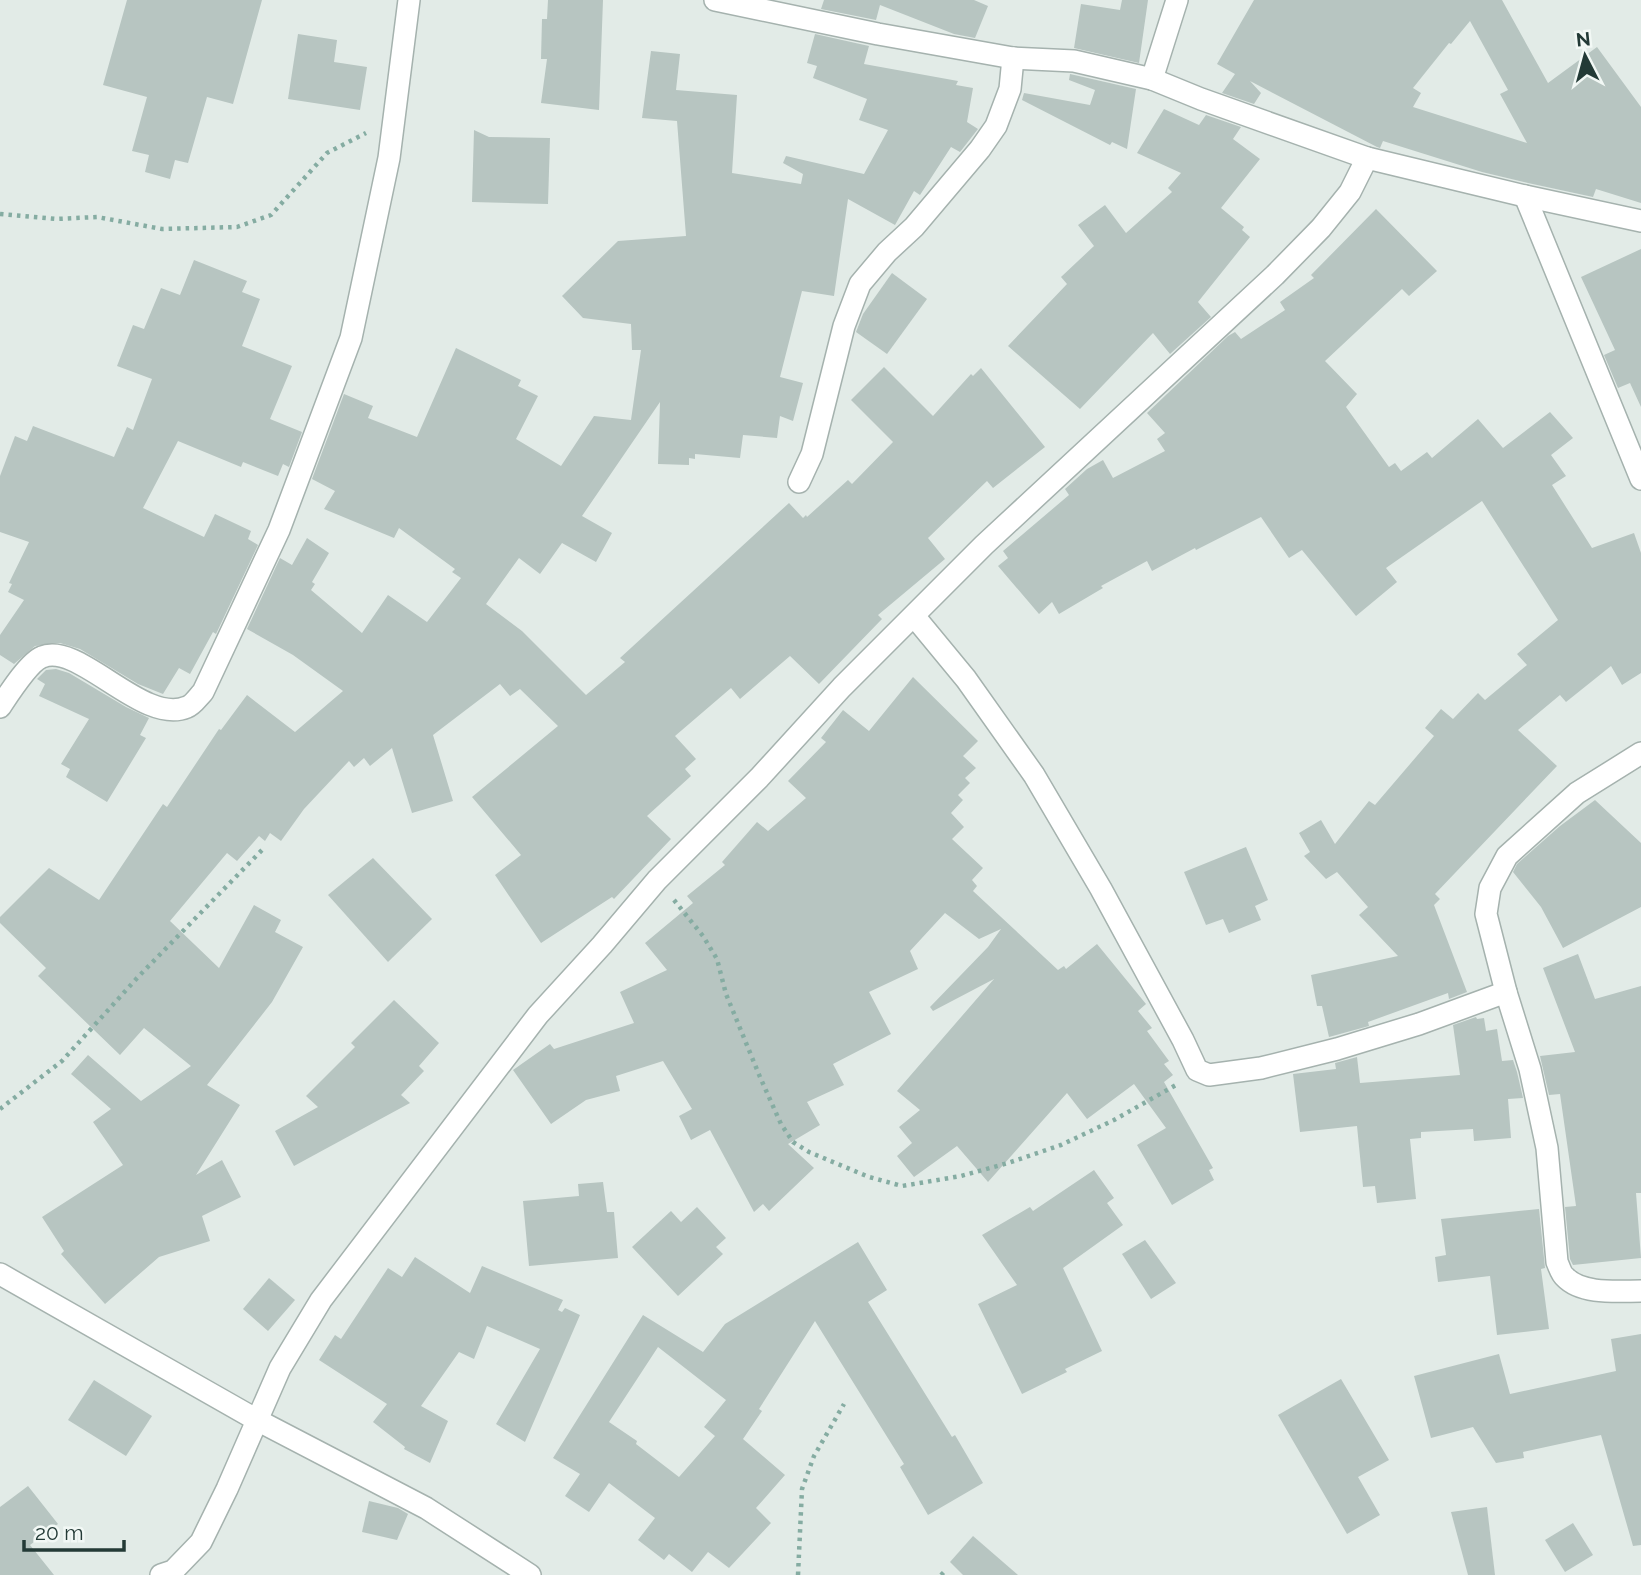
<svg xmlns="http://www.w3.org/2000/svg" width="1641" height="1575" font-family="Raleway,sans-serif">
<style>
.building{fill:#b7c5c1;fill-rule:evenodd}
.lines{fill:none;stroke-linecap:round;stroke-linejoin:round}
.minor-casing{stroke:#a5b2ae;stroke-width:24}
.path{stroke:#85aca2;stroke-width:4.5;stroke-dasharray:3.5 5;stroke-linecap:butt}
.minor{stroke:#fff;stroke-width:21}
</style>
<rect width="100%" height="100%" fill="#e2ebe7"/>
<!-- building -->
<g class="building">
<path d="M127,0H262L233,104L207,97L188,163L175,160L170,179L145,172L149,155L132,151L147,97L103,85Z"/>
<path d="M548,0H603L599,110L541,103L547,59H541L542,19H547Z"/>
<path d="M824,0H974L988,6L975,38L954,34L880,5L876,20L821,9Z"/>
<path d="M1122,0H1148L1139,63L1074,48L1081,4L1120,10Z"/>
<path d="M1254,0H1502L1548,83L1597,47L1641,107V203L1596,189L1593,197L1528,183L1482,172L1383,141L1380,148L1377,147L1250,81L1261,93L1254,104L1222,93L1235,74L1217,64ZM1470,21L1508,90L1500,94L1527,143L1413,107L1421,93L1413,88L1449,43L1451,44Z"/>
<path d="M298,34L337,40L334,62L367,67L360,110L288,99Z"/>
<path d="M815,34L869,46L864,64L958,81L956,85L973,88L967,122L978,129L960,152L951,147L920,195L914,191L895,225L848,199L834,296L802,291L780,377L803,383L793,421L780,416L777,438L743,435L740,458L695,454V459L689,458V465L658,464L660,402L582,516L612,533L596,562L562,543L540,574L519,558L486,604L522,631L586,695L625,662L620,658L789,503L803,518L806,515L807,517L848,480L852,484L893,442L851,400L884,367L933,416L971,374L973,376L981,368L1045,447L993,488L987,481L928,538L945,559L878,615L882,619L819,684L790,656L740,699L731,688L675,736L696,759L685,769L691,776L647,816L671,839L614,899L612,897L541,943L495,875L521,855L472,797L558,726L520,689L510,696L500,684L433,735L453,801L412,813L392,748L370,766L364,758L354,767L349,761L304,809L281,841L270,833L265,841L259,836L237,861L227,853L170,921L219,968L254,905L281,920L275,932L303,947L272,1002L207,1085L240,1105L196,1175L222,1160L241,1197L202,1216L210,1241L159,1257L105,1304L61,1254L64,1251L42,1217L123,1165L93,1122L111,1109L71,1074L88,1055L141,1101L191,1066L144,1028L120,1055L38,976L46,968L0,923V917L49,868L99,900L163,804L167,807L219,729L221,730L247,695L295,732L343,691L293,655L247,629L280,558L292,565L307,538L329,553L312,582L315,584L311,590L362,633L388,595L427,622L461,578L452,572L455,569L399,528L394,538L324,509L335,491L312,479L344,394L373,406L368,418L417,437L456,348L521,380L518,386L538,396L516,439L561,466L594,416L631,420L641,350H632L631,324L583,318L562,296L618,241L686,236L677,121L642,118L651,51L680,54L676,90L737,95L732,173L801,184L803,174L783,163L786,156L864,174L888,130L859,120L867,99L813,78L817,66L807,63Z"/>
<path d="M1070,74L1136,89L1127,149L1112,142L1110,145L1022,100L1024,93L1090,105L1095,90L1069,80Z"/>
<path d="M1164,109L1199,125L1206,115L1241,127L1233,139L1260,159L1221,208L1244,227L1242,230L1250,237L1198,302L1211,317L1170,354L1153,333L1080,409L1008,346L1067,284L1061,277L1094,246L1078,225L1105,205L1126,233L1172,192L1168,188L1181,173L1137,153Z"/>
<path d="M474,130L489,137L550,138L548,204L472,202Z"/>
<path d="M1376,209L1437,271L1409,296L1402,289L1325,361L1357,394L1346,407L1389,467L1395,463L1401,471L1427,452L1432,458L1478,419L1503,448L1550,412L1573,438L1551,455L1566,476L1552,485L1592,548L1634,533L1641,553V673L1622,685L1611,666L1566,702L1560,695L1518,730L1557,766L1435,894L1440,899L1434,905L1467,992L1449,999L1448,993L1368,1022L1369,1026L1329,1037L1322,1006H1317L1311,975L1398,956L1359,915L1368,907L1337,872L1326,879L1304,856L1310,852L1299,833L1321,820L1335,844L1369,801L1375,805L1434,736L1425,728L1441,709L1453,719L1478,693L1485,700L1527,665L1517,654L1558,620L1482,501L1386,568L1397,582L1356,616L1302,550L1289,558L1261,517L1196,550L1195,548L1152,571L1147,561L1101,586L1103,588L1059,614L1052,602L1039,614L998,566L1008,558L1003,551L1069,495L1065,489L1087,469L1103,460L1113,478L1165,451L1157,439L1165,433L1147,413L1228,336L1235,332L1241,339L1285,310L1280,302L1314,278L1311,275Z"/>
<path d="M1641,249V407L1630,383L1618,388L1604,355L1615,350L1581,277Z"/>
<path d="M194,260L247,281L242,292L260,299L242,346L292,366L270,419L302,432L289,467L283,464L278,476L243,462L241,467L178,441L143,508L204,537L215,514L251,531L248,539L258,545L216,634L213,632L190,674L179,668L163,694L138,684L80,649L60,643L35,646L14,664L0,655V635L24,600L8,592L12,584L9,583L29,542L0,532V476L15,436L27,441L33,426L114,457L127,427L133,430L152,379L117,366L133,325L144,329L161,288L180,295Z"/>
<path d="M892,273L927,299L887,354L856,332L863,314Z"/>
<path d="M56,669L69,673L126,707L149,718L140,735L146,738L107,802L66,777L70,769L61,764L89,719L39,696L45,684L37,679L46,670Z"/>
<path d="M913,677L978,741L963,756L976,768L965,778L970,783L958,795L963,800L951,813L964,827L952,839L983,868L972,880L977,886L973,891L1058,970L1064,966L1066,969L1097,944L1146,1004L1138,1011L1152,1028L1147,1031L1169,1061L1164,1064L1173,1075L1164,1082L1213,1168L1209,1170L1214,1180L1172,1205L1137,1145L1166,1128L1134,1084L1087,1119L1067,1093L988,1182L957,1146L914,1177L897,1156L912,1143L899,1127L920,1110L897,1091L994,979L933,1011L930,1007L988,947L1001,929L979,939L945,913L910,951L918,969L869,992L891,1034L833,1064L844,1085L807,1102L820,1125L788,1144L814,1168L769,1211L763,1204L754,1212L710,1130L691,1140L679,1116L692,1109L663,1061L616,1076L620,1091L586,1100L551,1124L513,1070L550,1044L554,1049L634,1023L620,992L667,970L645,943L693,903L687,896L725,865L722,862L757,822L768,831L806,798L788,781L826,742L821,738L843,710L869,731Z"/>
<path d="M1595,800L1641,843V907L1563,948L1541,907L1513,872L1517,864L1560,826Z"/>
<path d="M1246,847L1268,900L1255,906L1261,920L1229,933L1223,919L1206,925L1184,872Z"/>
<path d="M373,858L432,919L388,962L328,895Z"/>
<path d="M1578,954L1595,999L1641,986V1193H1636L1641,1258L1573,1265L1570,1259L1565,1207L1576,1206L1560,1094L1549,1095L1540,1056L1575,1052L1543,968Z"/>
<path d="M394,1000L439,1043L419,1066L424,1071L401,1095L410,1103L294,1166L275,1131L318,1107L306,1096L355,1047L351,1043Z"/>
<path d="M1476,1017L1477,1019L1484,1018L1486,1031L1497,1029L1502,1061L1513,1060L1517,1072L1523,1098L1508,1099L1511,1138L1474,1141L1473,1129L1421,1132V1138L1410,1139L1416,1199L1377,1203L1375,1186L1363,1187L1357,1126L1300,1132L1293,1074L1336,1069L1335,1063L1357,1057L1360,1083L1460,1075L1453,1025Z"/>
<path d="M1094,1170L1114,1198L1107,1203L1123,1225L1063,1268L1102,1351L1065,1369L1067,1372L1022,1394L978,1304L1017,1285L982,1235L1030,1207L1033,1211Z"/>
<path d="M603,1182L607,1212H614L618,1258L529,1266L523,1201L579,1196L578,1184Z"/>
<path d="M697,1207L726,1238L716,1247L723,1254L678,1296L632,1247L671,1211L681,1222Z"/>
<path d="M1539,1209L1545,1268L1541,1269L1549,1329L1497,1335L1490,1276L1438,1282L1435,1257L1446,1255L1441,1219Z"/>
<path d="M1145,1240L1176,1283L1151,1299L1122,1254Z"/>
<path d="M858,1242L887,1290L868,1302L952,1437L955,1435L983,1483L928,1515L900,1467L904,1464L815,1321L759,1409L762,1411L743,1439L785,1475L756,1508L771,1523L729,1568L708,1552L692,1572L669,1554L664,1560L638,1540L655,1518L609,1483L589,1512L565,1496L580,1474L553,1458L643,1315L703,1352L725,1324ZM658,1347L726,1400L704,1427L715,1436L679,1477L636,1444L637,1441L609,1422Z"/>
<path d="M415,1257L470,1293L482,1266L563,1300L558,1310L562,1312L565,1308L580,1315L525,1442L496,1424L540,1349L487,1326L474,1359L459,1352L421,1406L448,1421L430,1463L404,1449L405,1447L373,1422L387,1404L319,1360L335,1335L341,1339L388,1268L402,1277Z"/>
<path d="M269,1278L295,1300L268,1331L243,1309Z"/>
<path d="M1641,1334V1545L1633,1546L1601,1435L1523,1452L1524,1458L1496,1463L1473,1427L1431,1438L1414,1376L1499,1354L1510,1394L1616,1371L1611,1339Z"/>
<path d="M1341,1379L1389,1460L1358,1477L1380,1515L1347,1534L1278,1415Z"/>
<path d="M94,1380L152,1416L126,1456L68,1420Z"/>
<path d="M28,1486L58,1524L30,1545L54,1575H0V1507Z"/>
<path d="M369,1501L398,1508L408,1514L397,1540L362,1532Z"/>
<path d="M1487,1507L1495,1575H1468L1451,1512Z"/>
<path d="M1573,1523L1593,1555L1565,1572L1545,1540Z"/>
<path d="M973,1536L1018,1575H963L950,1562Z"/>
</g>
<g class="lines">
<!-- minor casing -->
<g class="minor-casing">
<g id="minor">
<path d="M715,0L878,34L1013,58L1074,61L1152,79L1201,99L1367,158L1525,196L1641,221"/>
<path d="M1152,79L1177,0"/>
<path d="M1525,196L1641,479"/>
<path d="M799,482L812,454L844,326L860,284L887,252L914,227L980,149L996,126L1010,89L1013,58"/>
<path d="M914,616L966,679L1034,775L1101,889L1183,1040L1197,1070L1209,1075L1261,1068L1337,1049L1419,1024L1506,992"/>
<path d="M0,707C8,695 29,662 42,657C79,641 143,726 187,707C193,705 198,697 203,692L279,530L351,338L389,158L409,0"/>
<path d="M1641,753L1577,793L1507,856L1490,888L1486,914L1506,992L1530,1069L1547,1148L1557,1262C1559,1266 1561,1274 1565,1277C1582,1295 1619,1291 1641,1291"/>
<path d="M0,1274L257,1420L426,1508L530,1575"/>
<path d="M161,1575L173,1571L201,1542L227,1489L280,1368L321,1300L538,1015L602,945L657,880L759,778L842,687L984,545L1275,275L1321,228L1350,192L1367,158"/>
</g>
</g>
<!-- path -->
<g class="path">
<path d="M0,214L56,219L97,217L162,229L237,227L271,215L327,153L366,133"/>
<path d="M674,900L703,936L717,959L726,994L760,1077L781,1124L793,1142L809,1152L869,1177L902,1186L961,1176L1008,1163L1061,1145L1114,1120L1176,1085"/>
<path d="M0,1109L62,1061L138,977L263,849"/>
<path d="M798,1575L802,1489L814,1456L844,1404"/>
<path d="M941,1575L944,1572"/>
</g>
<!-- minor -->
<use href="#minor" class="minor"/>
</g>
<!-- north arrow -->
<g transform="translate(1585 56) rotate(354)" stroke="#f2f8f5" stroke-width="5" paint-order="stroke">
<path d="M0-5L12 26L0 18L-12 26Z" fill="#233a36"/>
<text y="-10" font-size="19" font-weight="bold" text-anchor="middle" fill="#233a36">N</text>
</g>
<!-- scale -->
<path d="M24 1540v10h100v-10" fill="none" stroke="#233a36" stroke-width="3.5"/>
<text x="35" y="1540" font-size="21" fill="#233a36" stroke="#f2f8f5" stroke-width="5" paint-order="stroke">20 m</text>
</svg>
